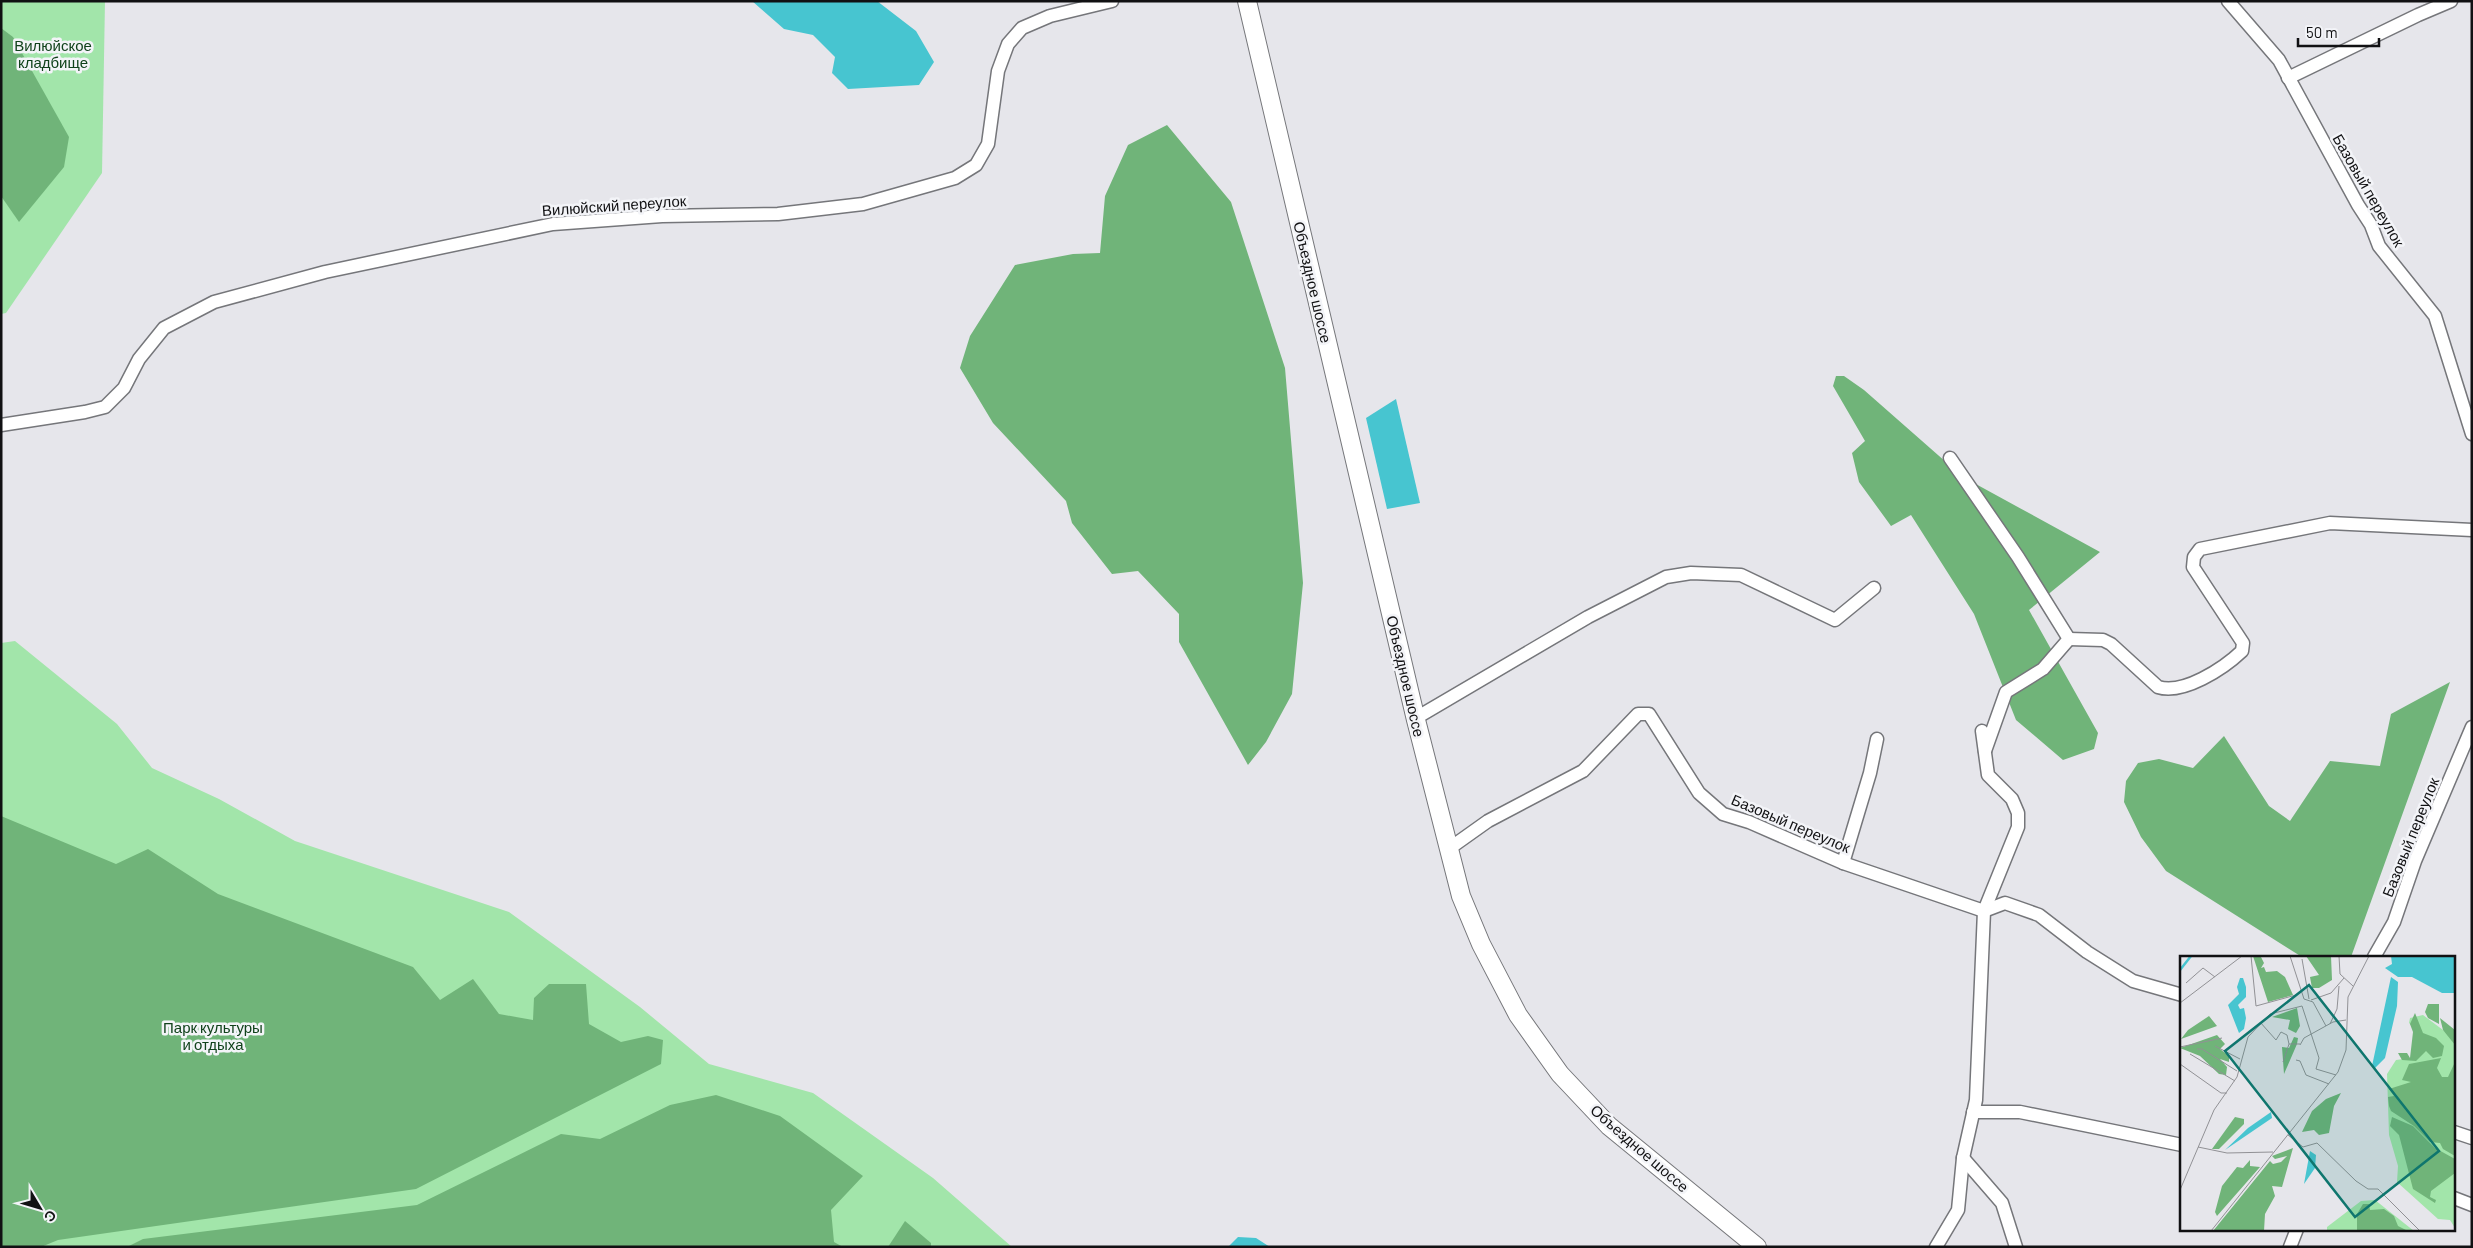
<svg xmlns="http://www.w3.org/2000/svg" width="2473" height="1248" font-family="Barlow,sans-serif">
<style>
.green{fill:#a2e5aa}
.forest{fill:#70b479}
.water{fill:#47c5d0}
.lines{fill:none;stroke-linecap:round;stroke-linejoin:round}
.minor-casing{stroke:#75767a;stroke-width:15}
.secondary-casing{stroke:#75767a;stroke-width:20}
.minor{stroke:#fff;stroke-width:12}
.secondary{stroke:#fff;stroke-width:18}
.labels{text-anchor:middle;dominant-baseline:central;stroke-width:5;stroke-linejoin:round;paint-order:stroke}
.park-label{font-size:15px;fill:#10421b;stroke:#f3f4f8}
.street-label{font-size:15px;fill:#111113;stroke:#f3f4f8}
.inset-river{fill:none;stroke:#47c5d0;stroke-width:2.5}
.inset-road{fill:none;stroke:#919195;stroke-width:1}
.view{fill:#0f766e;fill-opacity:0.15;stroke:#0f766e;stroke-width:2.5}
.inset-edge{fill:none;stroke:#111113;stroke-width:2.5}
</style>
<rect width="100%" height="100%" fill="#e6e6eb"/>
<!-- green -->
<g class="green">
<path d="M1,1H105L102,173L6,313L1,314Z"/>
<path d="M15,641L117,724L152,768L219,799L295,841L509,912L640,1007L709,1064L813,1093L933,1178L1012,1247H1V643Z"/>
</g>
<!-- forest -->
<g class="forest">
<path d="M1,28L13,37L69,137L64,167L19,222L1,196Z"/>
<path d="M1167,125L1231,202L1285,368L1303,583L1292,694L1266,742L1248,765L1179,642V614L1138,571L1112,574L1072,523L1066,501L993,423L960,368L970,336L1015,265L1073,254L1100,253L1105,196L1128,145Z"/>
<path d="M1836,376H1844L1864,390L1963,477L2100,552L2029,610L2098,733L2094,749L2063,760L2016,720L1974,614L1911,515L1891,526L1859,482L1852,453L1865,441L1833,386Z"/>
<path d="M2450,682L2351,957H2302L2166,871L2141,837L2124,802L2126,781L2138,763L2159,759L2193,768L2224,736L2269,806L2290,821L2330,761L2380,766L2391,714Z"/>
<path d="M1,816L116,864L148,849L218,894L413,967L440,1000L473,979L499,1014L533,1020L534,998L549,984H586L589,1024L621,1042L648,1036L663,1040L661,1064L416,1189L58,1240L41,1247H1Z"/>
<path d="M716,1095L780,1116L863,1176L831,1210L834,1242L843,1247H127L143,1239L417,1205L561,1134L600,1139L670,1105Z"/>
<path d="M905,1221L931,1243V1247H888Z"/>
</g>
<!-- water -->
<g class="water">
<path d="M752,1H877L916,31L934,62L919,85L848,89L832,73L835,57L813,35L784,29Z"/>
<path d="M1396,399L1420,503L1387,509L1366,418Z"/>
<path d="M1238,1237L1256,1238L1270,1247H1228Z"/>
</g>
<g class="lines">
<!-- minor casing -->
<g class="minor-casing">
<g id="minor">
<path d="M2228,1L2279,60L2358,205L2371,225L2379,246L2435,316L2472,434"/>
<path d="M2288,78L2418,15L2451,1"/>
<path d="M1,425L85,412L105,407L124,388L139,359L164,328L214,302L325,272L553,224L662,216L778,214L863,204L955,178L976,165L988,144L998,71L1008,44L1022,28L1050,16L1112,1"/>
<path d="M1950,458L2018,557L2069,639L2043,669L2006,692L1985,751"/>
<path d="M2069,639L2103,640L2111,644L2158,687C2183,695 2223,669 2242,651L2243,643L2193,567L2194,557L2200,549L2330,523L2472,530"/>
<path d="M1416,718L1588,617L1666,577L1691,573L1741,575L1835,620L1874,588"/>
<path d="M1450,848L1488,821L1583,771L1638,714H1649L1699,793L1723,814L1749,822L1843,863L1984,911L2005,903L2039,915L2087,952L2133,981L2182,995"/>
<path d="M1843,863L1870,773L1877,739"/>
<path d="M2374,957L2394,922L2415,861L2472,727"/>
<path d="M1973,1112H2020L2182,1145"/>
<path d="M2454,1132L2472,1138"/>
<path d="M1963,1158L2002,1203L2016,1247"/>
<path d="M2454,1198L2472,1205"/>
<path d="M1936,1247L1958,1210L1963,1158L1976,1100L1984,911L2018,827V813L2012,799L1988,775L1982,731"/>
<path d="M2290,1247L2297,1229"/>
</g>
</g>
<!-- secondary casing -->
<g class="secondary-casing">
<path id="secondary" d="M1247,1L1416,720L1461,896L1481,944L1518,1015L1560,1074L1609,1126L1757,1247"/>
</g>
<!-- minor -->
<use href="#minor" class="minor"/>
<!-- secondary -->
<use href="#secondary" class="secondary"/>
</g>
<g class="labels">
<!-- park labels -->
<g class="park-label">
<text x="53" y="45">Вилюйское<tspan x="53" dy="17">кладбище</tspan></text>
<text x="213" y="1027">Парк культуры<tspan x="213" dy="17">и отдыха</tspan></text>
</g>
<!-- street labels -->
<g class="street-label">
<text transform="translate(2369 190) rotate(60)">Базовый переулок</text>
<text transform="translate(614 205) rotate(-4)">Вилюйский переулок</text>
<text transform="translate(1313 282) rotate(77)">Объездное шоссе</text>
<text transform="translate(1406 676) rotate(77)">Объездное шоссе</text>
<text transform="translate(1791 823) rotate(23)">Базовый переулок</text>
<text transform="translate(2410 837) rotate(-68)">Базовый переулок</text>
<text transform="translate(1640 1148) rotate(41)">Объездное шоссе</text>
</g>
</g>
<!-- overview -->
<g transform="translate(2180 956)">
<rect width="275" height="275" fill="#e6e6eb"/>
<path d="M243,59L267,77L275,89V272L270,264L258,263L217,226L218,210L209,179L207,118L216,104L237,101V75L229,67L230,62ZM195,244L234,275H147V271L181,245Z" fill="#a2e5aa"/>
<path d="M73,0L81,1L84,7L81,12L84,11L86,16L97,15L105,21L113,39L88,46ZM126,0H151L152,24L139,32H132L130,21L139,19ZM248,48H259V68L248,62L245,56ZM117,52L120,70L116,77L108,73L110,64L92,61ZM235,57L243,77L256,82L264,90L262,100L253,102L246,95L236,105L222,104L218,97H227L230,102L233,76L230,68ZM29,60L37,70L1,83L8,74ZM260,62L275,74V89L263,74ZM37,79L45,88L40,93L49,100V106L40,103L47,111L46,119L39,118L20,100L0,92ZM114,81L118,82L117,88L104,118L102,91L109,92ZM261,102L257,112L262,121H268L275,106V200L263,193L260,187L250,186L234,170L211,155L209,150L208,141L214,140L209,133L231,126L222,124L229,108ZM161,137L154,150L149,177L139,179L134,174L122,176L132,155L146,143ZM55,161L64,163V168L39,193H32ZM212,161L233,170L255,192L275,203V217L251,235L250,241L256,244L255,247L233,233L219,179L210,170ZM113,192L102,231L92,230L95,240L85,258L84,275H33L90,205L93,208L101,206L107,200L95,203L92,200ZM70,204V210L80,211L37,260L35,256L42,230L57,211L63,212ZM183,248H189L190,254L204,253L214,260L218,270L228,275H177V258Z" fill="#70b479"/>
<path d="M211,0H274L275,37H262L232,21H218L205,12L212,8ZM211,21L218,26L217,50L205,102L194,113L192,110ZM60,22H63L66,31V41L58,49L60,53L64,52L66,62L64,73L59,77L48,49L59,38L57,31ZM91,156L92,162L45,194L68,172ZM130,195L136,199L135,212L124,228Z" fill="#47c5d0"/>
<path class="inset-river" d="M0,14L11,0"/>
<path class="inset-road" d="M71,0L76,50L116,39M110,0L124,43L133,46L146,70M159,0L160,18L173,30M122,3L129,43M6,27L23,12L35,21M131,44L151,37L164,22M0,47L62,0M80,66L96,84L101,76L107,79L109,88M150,68L157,53L159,30M120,89L124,82L153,66L166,64M35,90L60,103M0,91L42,82M17,93H22L57,115M10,98L55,125M116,104L120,105L126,119L149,128M103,106L109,88H120M0,108L41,137H47M108,179L123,191L137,187L176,225L188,233H198L240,275M18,191L47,197L93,196M0,234L34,154L57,121L68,81L90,58L122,50L139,102L136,113L156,119M31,275L158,116L166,94L168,41L189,0"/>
<path class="view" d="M129,29L259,195L175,261L45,95Z"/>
<rect width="275" height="275" class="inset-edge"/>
</g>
<!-- border -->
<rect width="2473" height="1248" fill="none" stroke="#111113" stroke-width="5"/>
<!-- north arrow -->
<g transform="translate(40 1208) rotate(128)" stroke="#f3f4f8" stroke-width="4" paint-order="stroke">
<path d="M0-4L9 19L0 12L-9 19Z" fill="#111113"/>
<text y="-8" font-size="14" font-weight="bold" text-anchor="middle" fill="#111113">С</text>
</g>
<!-- scale -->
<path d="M2298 38v8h81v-8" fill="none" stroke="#111113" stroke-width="2.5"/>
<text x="2306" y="38" font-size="15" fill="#111113" stroke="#f3f4f8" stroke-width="4" paint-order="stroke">50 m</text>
</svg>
